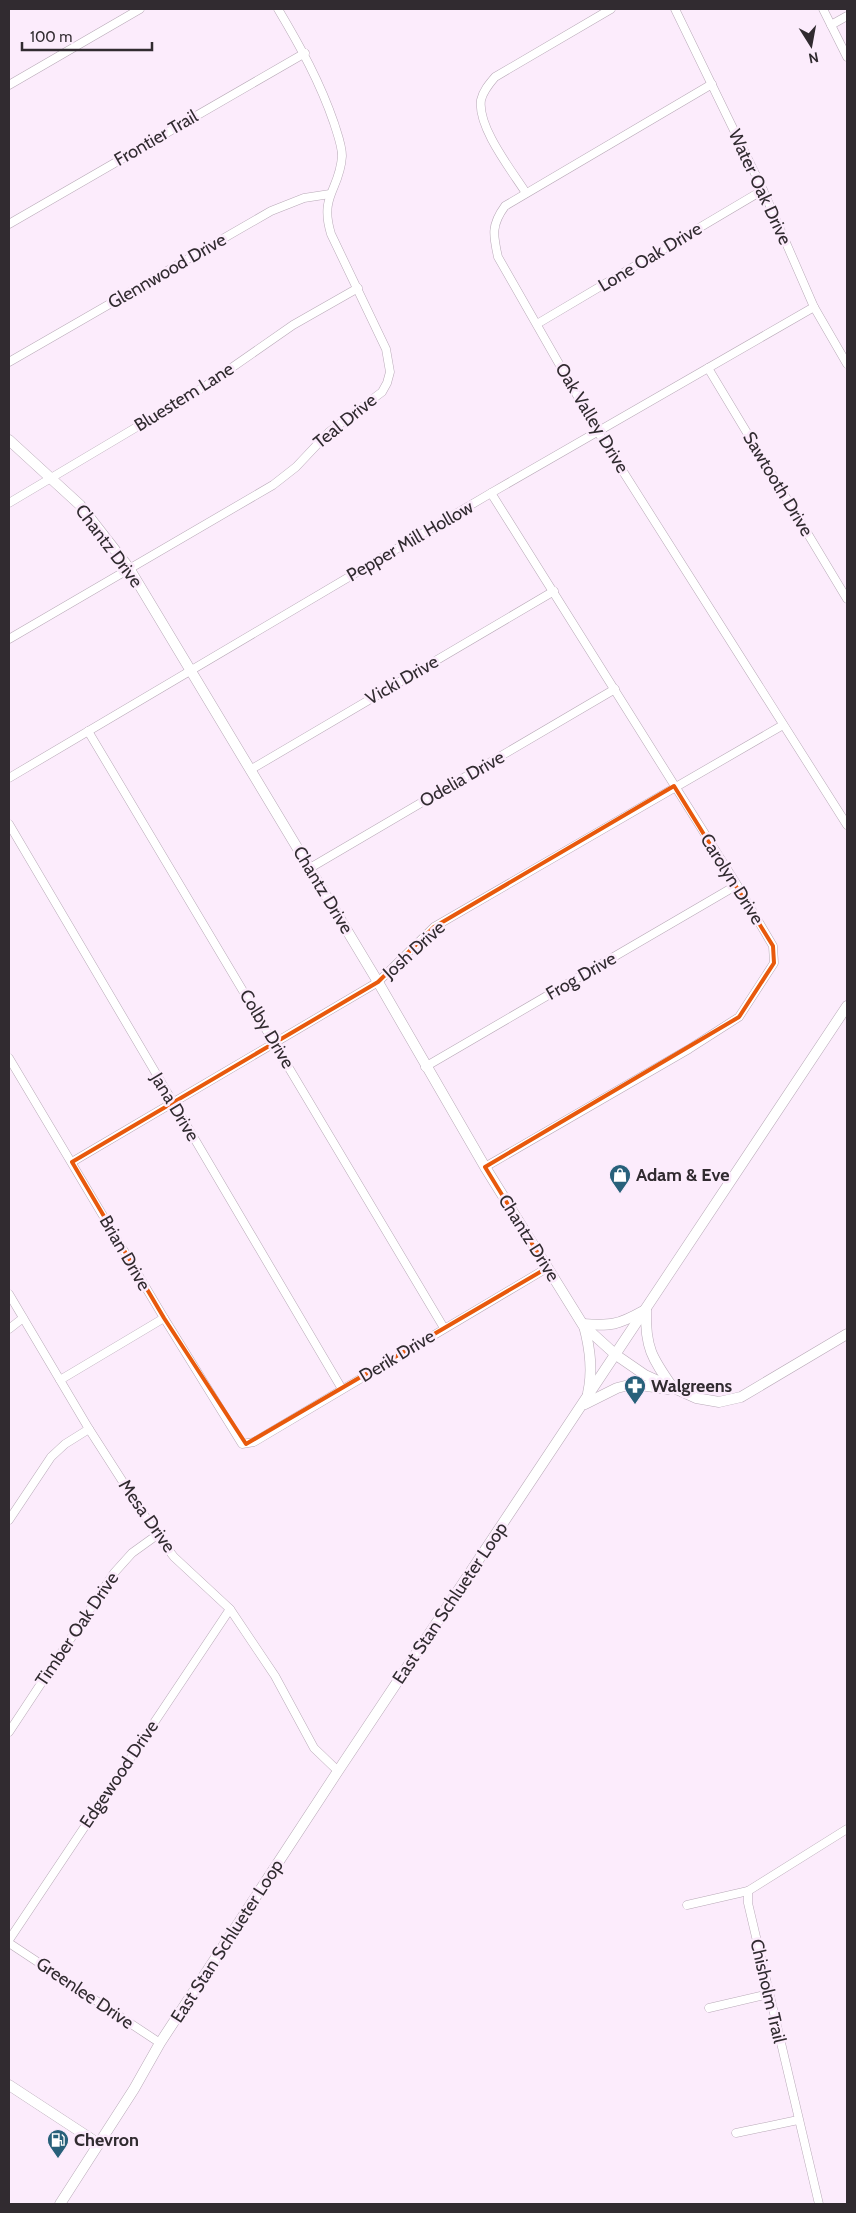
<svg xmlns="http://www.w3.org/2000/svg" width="856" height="2213" font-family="Cabin,sans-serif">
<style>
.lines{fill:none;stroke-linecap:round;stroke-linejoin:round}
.street-casing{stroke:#b8a9b7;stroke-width:9}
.secondary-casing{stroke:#b8a9b7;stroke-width:11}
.street{stroke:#fff;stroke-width:8}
.secondary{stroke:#fff;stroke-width:10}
.marked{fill:none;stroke:#e8590c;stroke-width:4;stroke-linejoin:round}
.labels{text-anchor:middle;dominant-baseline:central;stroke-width:5;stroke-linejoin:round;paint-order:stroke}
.street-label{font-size:18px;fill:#312b30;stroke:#fcecfc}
.poi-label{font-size:18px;font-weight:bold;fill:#312b30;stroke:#fcecfc;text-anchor:start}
</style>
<rect width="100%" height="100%" fill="#fcecfc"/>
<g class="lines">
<!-- street casing -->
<g class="street-casing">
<g id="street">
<path d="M675,9L763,190L814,307L847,364"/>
<path d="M823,9L847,57"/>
<path d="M831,25L847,16"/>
<path d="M712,84L505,206C491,225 493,235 498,257L598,432L847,825"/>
<path d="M9,85L140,9"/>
<path d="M526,193C512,171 477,127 481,100C483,91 489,84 495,77L611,9"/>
<path d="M9,224L305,53"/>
<path d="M537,324L763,190"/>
<path d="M9,362L271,211L304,198L330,194"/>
<path d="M708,368L847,599"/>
<path d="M9,503L204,387L293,325L358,288"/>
<path d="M9,639L273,485L296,467L329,432L382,392L387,383L390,372L386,349L331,234C319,195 340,190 342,156C342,145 337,133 334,123C320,82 300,46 278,9"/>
<path d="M88,731L444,1328"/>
<path d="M250,770L554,591"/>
<path d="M9,778L491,493L814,307"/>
<path d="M9,824L342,1389"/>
<path d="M310,868L615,689"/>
<path d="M9,1058L164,1318L242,1444L254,1442L547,1268"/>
<path d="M425,1067L737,885"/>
<path d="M72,1162L378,982L434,927L783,725"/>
<path d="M485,1167L689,1049L739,1017L774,963L773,946L737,885L491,493"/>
<path d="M9,1294L89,1429L157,1535L174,1557L230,1609L275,1676L314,1748L338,1771"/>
<path d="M9,1329L23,1318"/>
<path d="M60,1380L164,1318"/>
<path d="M9,1520L51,1457L65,1444L89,1429"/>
<path d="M9,1732L114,1573L132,1553L157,1535"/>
<path d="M687,1905L748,1891"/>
<path d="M9,1940L230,1609"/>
<path d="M9,1943L160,2043"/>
<path d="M709,2008L769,1994"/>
<path d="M736,2133L798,2120"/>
<path d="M819,2204L748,1903V1891L847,1829"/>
</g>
</g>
<!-- secondary casing -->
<g class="secondary-casing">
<g id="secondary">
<path d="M9,440L80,505L129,568L378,982L485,1167L583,1325L616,1355L645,1375L696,1398L719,1402L741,1397L847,1334"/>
<path d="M646,1310C645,1348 652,1358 673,1388"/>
<path d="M583,1324C611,1326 618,1325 643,1311"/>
<path d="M584,1326C590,1348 593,1371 588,1393"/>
<path d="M585,1404L617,1388L633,1384L668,1389"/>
<path d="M9,2085L99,2144"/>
<path d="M60,2204L134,2089L160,2043L338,1771L847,1006"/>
</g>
</g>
<!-- street -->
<use href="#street" class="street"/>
<!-- secondary -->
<use href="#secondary" class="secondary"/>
</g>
<!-- marked area -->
<path class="marked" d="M674,786L773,946L774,963L739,1017L485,1167L547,1268L246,1444L164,1318L72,1162L378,982L434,927Z"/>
<!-- icons -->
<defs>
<g id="shop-pin" transform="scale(1.125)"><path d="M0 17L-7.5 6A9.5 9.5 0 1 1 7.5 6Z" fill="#28607a" stroke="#fcecfc"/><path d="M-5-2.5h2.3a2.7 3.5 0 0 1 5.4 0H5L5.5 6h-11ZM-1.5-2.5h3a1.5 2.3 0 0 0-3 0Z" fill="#fff"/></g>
<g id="pharmacy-pin" transform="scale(1.125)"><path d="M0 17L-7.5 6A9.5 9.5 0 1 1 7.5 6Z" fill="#28607a" stroke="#fcecfc"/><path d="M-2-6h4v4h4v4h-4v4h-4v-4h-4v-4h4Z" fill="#fff"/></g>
<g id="fuel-pin" transform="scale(1.125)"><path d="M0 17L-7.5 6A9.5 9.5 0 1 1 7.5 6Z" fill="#28607a" stroke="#fcecfc"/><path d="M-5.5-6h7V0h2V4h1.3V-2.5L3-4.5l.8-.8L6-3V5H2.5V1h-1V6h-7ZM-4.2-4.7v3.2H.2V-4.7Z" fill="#fff"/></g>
</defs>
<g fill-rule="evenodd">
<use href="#shop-pin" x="620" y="1175"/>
<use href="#pharmacy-pin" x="635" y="1386"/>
<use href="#fuel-pin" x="58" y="2140"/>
</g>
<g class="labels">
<!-- street labels -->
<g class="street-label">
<text transform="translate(156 138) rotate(-30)">Frontier Trail</text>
<text transform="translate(760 187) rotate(65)">Water Oak Drive</text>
<text transform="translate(650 257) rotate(-31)">Lone Oak Drive</text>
<text transform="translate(167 271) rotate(-30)">Glennwood Drive</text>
<text transform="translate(184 397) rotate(-32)">Bluestem Lane</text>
<text transform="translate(592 418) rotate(59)">Oak Valley Drive</text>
<text transform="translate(345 421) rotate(-39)">Teal Drive</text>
<text transform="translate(778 484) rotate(59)">Sawtooth Drive</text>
<text transform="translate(410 541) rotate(-30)">Pepper Mill Hollow</text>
<text transform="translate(109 546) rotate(53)">Chantz Drive</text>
<text transform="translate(402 680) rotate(-30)">Vicki Drive</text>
<text transform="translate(462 779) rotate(-30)">Odelia Drive</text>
<text transform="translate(732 879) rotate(58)">Carolyn Drive</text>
<text transform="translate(323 890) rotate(59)">Chantz Drive</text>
<text transform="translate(414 950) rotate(-42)">Josh Drive</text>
<text transform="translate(581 976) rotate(-30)">Frog Drive</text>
<text transform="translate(267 1029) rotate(59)">Colby Drive</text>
<text transform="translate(175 1107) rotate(59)">Jana Drive</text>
<text transform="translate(529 1238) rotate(58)">Chantz Drive</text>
<text transform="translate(125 1253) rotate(60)">Brian Drive</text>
<text transform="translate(397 1356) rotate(-31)">Derik Drive</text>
<text transform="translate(147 1516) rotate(55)">Mesa Drive</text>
<text transform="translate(450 1603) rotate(-56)">East Stan Schlueter Loop</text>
<text transform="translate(77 1629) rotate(-56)">Timber Oak Drive</text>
<text transform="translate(119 1774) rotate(-56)">Edgewood Drive</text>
<text transform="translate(227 1941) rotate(-57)">East Stan Schlueter Loop</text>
<text transform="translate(768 1991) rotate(77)">Chisholm Trail</text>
<text transform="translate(85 1993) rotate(34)">Greenlee Drive</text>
</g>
<!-- poi labels -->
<g class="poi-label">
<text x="636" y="1175">Adam &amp; Eve</text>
<text x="651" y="1386">Walgreens</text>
<text x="74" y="2140">Chevron</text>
</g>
</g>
<!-- border -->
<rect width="856" height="2213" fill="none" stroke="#312b30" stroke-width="20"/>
<!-- north arrow -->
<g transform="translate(811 45) rotate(169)" stroke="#fcecfc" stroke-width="4" paint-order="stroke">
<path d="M0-4L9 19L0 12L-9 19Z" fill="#312b30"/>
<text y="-8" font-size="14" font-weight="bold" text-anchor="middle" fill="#312b30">N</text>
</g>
<!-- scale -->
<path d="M22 42v8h130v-8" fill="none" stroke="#312b30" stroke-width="2.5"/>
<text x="30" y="42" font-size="15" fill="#312b30" stroke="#fcecfc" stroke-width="4" paint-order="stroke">100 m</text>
</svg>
